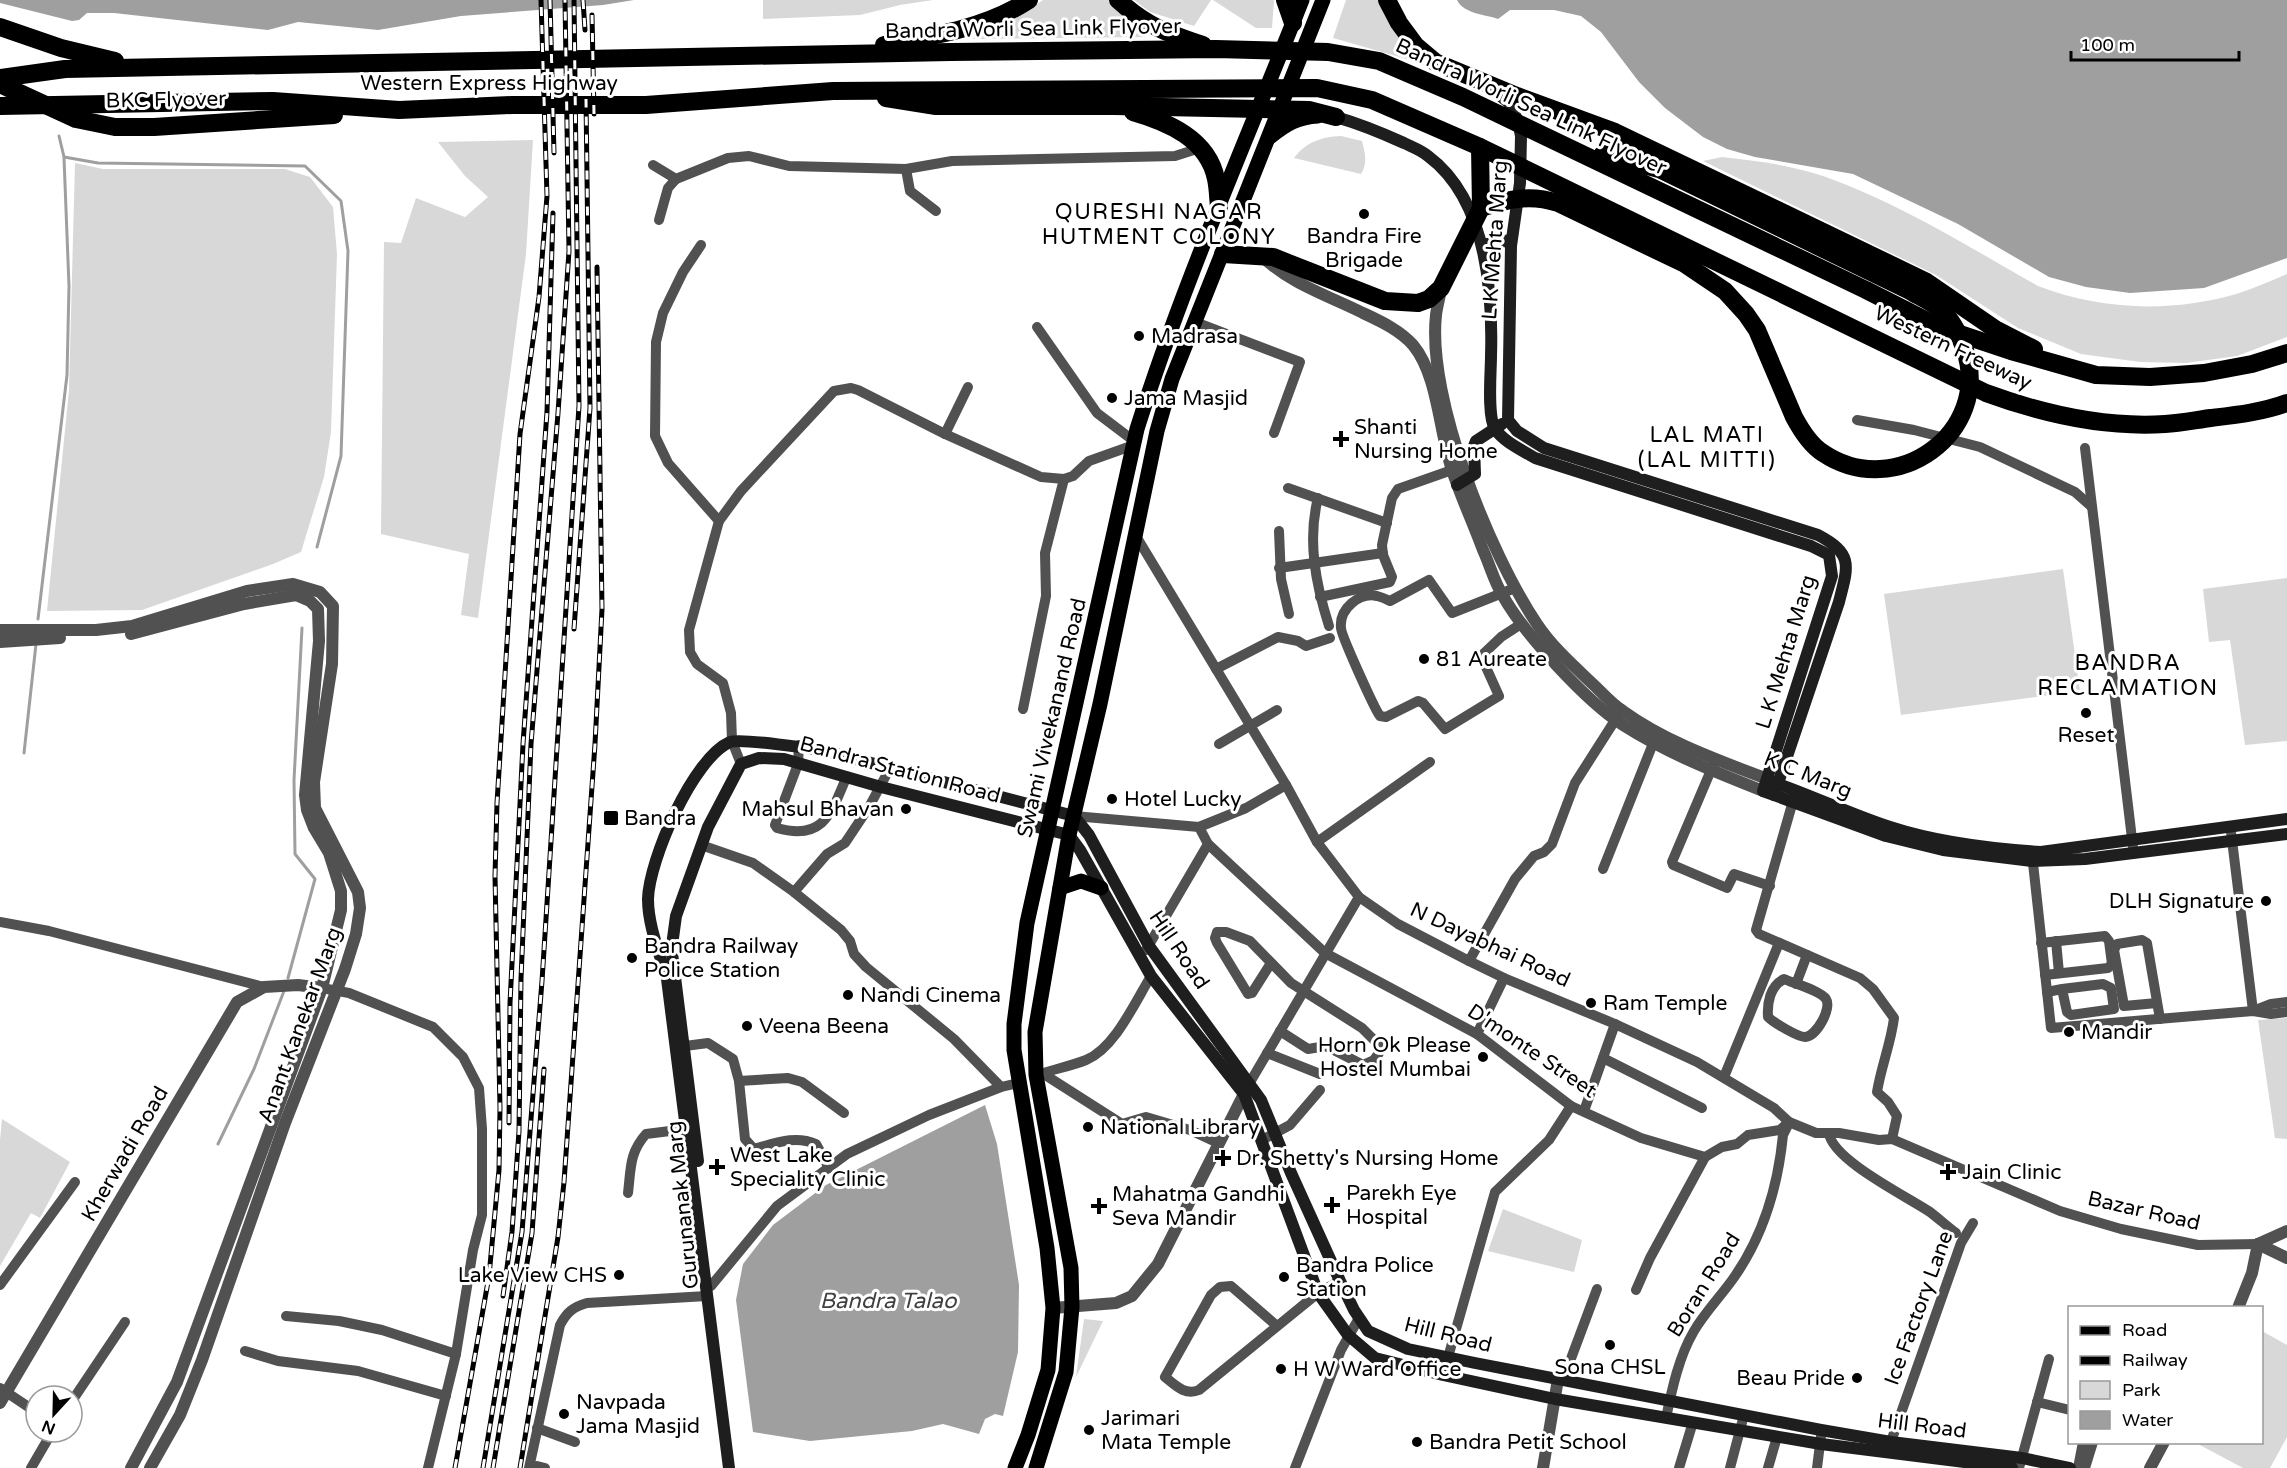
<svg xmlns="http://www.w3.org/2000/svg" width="2287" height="1468" font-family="'Varela Round',sans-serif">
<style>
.green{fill:#d8d8d8}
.water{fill:#9f9f9f}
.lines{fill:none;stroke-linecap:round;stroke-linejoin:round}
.stream{stroke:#9f9f9f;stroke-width:3}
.minor{stroke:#515151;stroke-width:10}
.tertiary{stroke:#515151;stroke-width:12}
.secondary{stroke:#1e1e1e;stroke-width:12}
.primary{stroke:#000;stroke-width:15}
.motorway{stroke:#000;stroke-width:18}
.rail-casing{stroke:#000;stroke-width:5}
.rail{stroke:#fff;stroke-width:3;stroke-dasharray:9;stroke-linecap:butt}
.poi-dot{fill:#000;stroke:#fff;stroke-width:2}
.labels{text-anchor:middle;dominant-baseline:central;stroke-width:6;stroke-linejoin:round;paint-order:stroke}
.street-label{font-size:21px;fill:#000;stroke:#fff}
.poi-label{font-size:21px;fill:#000;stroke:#fff;text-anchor:start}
.neighbourhood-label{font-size:22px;letter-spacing:1.5px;fill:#000;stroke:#fff}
.water-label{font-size:22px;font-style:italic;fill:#404040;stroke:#fff}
</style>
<rect width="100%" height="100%" fill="#fff"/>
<!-- green -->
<g class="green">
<path d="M763,0H933L900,5L860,15L763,19Z"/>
<path d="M1043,0H1112L1150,32L1145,37L972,39L1013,20Z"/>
<path d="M1134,0H1211L1194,26L1150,12Z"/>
<path d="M1213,0H1274L1272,28H1256Z"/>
<path d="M1346,0H1381L1406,45L1424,64L1333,38Z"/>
<path d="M1341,136L1362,141C1365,153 1368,163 1361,174L1294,158C1306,142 1321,137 1341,136Z"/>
<path d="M533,140L526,254L478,618L461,615L469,554L381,534L384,242L401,243L416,198L465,217L488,197L465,176L438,142Z"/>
<path d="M1722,157C1757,161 1792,165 1826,177C1901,204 1969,247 2038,286C2101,310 2170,313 2236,294C2253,289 2270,281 2287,274V337L2237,356L2186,363L2140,362L2081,354L2018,328L1936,275L1703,161Z"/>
<path d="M75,163L103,169H285L310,177L333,207L337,254L331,432L324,477L301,552L273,564L142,610L47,611L69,390Z"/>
<path d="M2063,569L2080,691L1901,715L1884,594Z"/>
<path d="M2287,578V741L2245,745L2230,640L2209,642L2203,589Z"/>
<path d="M2287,1018V1139L2275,1138L2258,1020Z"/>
<path d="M2,1119L70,1162L40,1218L31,1213L0,1266V1140Z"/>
<path d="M1503,1209L1582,1240L1574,1272L1488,1251Z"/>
<path d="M1084,1319L1103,1321L1076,1377Z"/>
<path d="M2262,1331L2287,1345V1437L2270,1468H2243L2196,1443L2262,1442Z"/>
</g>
<!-- water -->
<g class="water">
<path d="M0,0H634L603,5L461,16L378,30L298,22L268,30L114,13H87L79,20L72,21L0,3Z"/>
<path d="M1457,0H2287V258L2204,288L2130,293L2086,287L2049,277L1958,224L1853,174L1755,157L1727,149L1703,137L1665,108L1639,82L1601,32L1581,16L1554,10H1510L1498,19C1484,14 1464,14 1457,0Z"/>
<path d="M985,1105L997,1144L1019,1285L1018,1352L1003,1416L995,1414L985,1419L979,1434L943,1424L912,1431L810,1441L753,1432L736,1300L743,1264L773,1225L826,1185Z"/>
</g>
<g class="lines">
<!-- stream -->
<g class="stream">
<path d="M59,136L64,157L98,163L305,166L341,201L348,251L341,456L317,547"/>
<path d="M38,619L67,375L69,286L64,158"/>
<path d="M24,753L36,644"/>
<path d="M288,978L315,879L295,854L294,780L302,628"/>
<path d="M218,1144L254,1069L284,991"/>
</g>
<!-- minor -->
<g class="minor">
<path d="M653,165L676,179L728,158L749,156L789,166L906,169L952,161L1175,156L1200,148"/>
<path d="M906,169L910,191L936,211"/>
<path d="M659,220L668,188L676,179"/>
<path d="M701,245L683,272L663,313L656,342L655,436L668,463L719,521"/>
<path d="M1195,322L1300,362L1274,433"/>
<path d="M1037,327L1097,413L1134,441"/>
<path d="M1857,420L1914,430L1980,447L2075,492L2092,507"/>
<path d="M945,434L968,387"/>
<path d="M2085,448L2133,847"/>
<path d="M1288,488L1387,523"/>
<path d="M1318,498C1307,541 1316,585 1329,626"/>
<path d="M1279,531L1281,579L1289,614"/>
<path d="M1136,536L1286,785L1317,842L1359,897L1398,924L1469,961L1504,978L1615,1024L1697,1062L1774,1108L1789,1122L1816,1133H1839L1879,1140L1892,1139L2060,1211L2121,1229L2198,1245L2258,1244"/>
<path d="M1279,568L1383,553"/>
<path d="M1515,588L1452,613L1429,580L1390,601C1386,599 1381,597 1377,596C1359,592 1339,609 1341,628C1341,635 1375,710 1380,716L1386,717L1418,701L1423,703L1445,729L1499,696L1481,656L1501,637L1521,624"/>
<path d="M1320,597L1390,582L1392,577L1383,555L1382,545L1392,498L1398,489L1452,470"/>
<path d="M1216,669L1278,637L1298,641L1306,646L1330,638"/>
<path d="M1023,709L1046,596L1045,553L1064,479"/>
<path d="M1219,744L1277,710"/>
<path d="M799,745L798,764L775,825L777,828C823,841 831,814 846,778"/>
<path d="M1714,763L1672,862L1673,865L1727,888L1734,874L1770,886"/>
<path d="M741,764L732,741L731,713L723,683L697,664L690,652L689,630L719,521L741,491L834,391L851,388L858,390L945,434L1041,477L1064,479L1073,476L1089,461L1134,445"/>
<path d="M1795,794L1756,930L1759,934L1860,978L1873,989L1894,1018C1891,1043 1881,1067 1877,1092L1888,1102L1897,1116L1892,1139"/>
<path d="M1074,816L1199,827L1246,808L1286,785"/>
<path d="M1199,827L1208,844L1325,953L1477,1034L1571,1106L1641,1138L1705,1157L1722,1147L1737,1144L1748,1135L1780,1130L1789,1122"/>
<path d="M2231,832L2253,1011"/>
<path d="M1317,842L1430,762"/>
<path d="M701,845L753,863L794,892L841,930L850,941L854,954L866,967L954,1039L1001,1087"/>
<path d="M2032,854L2051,1028L2253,1011L2271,1014L2287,1012"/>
<path d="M1603,869L1656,736"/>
<path d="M794,892L827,854L845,843L869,807L890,768"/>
<path d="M0,922L49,931L264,987"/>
<path d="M2056,941L2059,973"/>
<path d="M2041,943L2105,936L2109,941L2112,964L2108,968L2045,975"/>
<path d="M1146,950L1208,844"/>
<path d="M1469,961L1515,879L1534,856L1544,852L1552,844L1575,783L1619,714"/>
<path d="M1271,963L1252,993L1248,994L1217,943L1215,938L1217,932H1226L1250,941L1291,983L1362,1028L1379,1045V1053L1374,1060L1363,1065L1326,1046L1308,1049L1280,1031"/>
<path d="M1784,979C1793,983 1821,991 1826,999C1832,1008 1817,1036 1805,1037C1798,1037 1774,1023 1768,1017C1767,1003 1770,986 1784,979Z"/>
<path d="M1796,984L1807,955"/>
<path d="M322,988L349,993L433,1027L463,1057L479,1088L482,1129V1215L473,1250L456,1354L428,1468"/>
<path d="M2047,992L2062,989L2103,984L2111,988L2114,1009L2071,1015L2067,1012L2062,989"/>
<path d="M2157,1003L2124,1006L2114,950L2117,944L2142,940L2147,943L2160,1019"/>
<path d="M2253,1011L2271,1004L2287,1002"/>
<path d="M1477,1034L1504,978"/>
<path d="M685,1046L708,1043L733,1059L739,1081L745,1139L754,1149C776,1143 795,1135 816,1144L829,1168"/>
<path d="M1267,1053L1320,1074"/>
<path d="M1603,1058L1702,1108"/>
<path d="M1042,1073L1122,1124L1146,1117L1190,1130L1218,1143"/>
<path d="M1040,1074C1055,1069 1071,1066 1086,1060C1115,1048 1135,1002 1151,976"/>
<path d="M1724,1077L1779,943"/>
<path d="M739,1081L788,1078L802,1082L844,1113"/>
<path d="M1249,1084L1359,897"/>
<path d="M1584,1111L1615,1024"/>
<path d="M1829,1133C1832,1160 1908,1197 1930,1212C1939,1219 1947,1226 1956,1233"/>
<path d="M1262,1140L1290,1125L1320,1090"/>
<path d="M628,1193C631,1169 629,1153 646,1134L686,1129"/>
<path d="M0,1285L75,1182"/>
<path d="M705,1286H711L777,1206L847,1154L929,1115L1001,1087L1018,1083"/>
<path d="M1636,1290L1650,1258L1705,1157"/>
<path d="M286,1316L339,1321L382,1330L456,1354"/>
<path d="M1277,1326L1231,1286L1220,1287L1211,1295L1165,1377C1175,1385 1185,1396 1199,1390L1318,1293L1340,1281"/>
<path d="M245,1351L278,1361L358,1371L446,1396"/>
<path d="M1443,1375L1495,1192L1549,1140L1571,1106"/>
<path d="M1563,1380L1597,1289"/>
<path d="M0,1388L36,1412"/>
<path d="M72,1401L125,1322"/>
<path d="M2037,1402L2070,1410"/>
<path d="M1666,1418C1672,1389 1679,1356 1694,1331C1705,1312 1722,1295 1735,1276C1764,1234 1778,1186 1783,1135L1788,1125"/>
<path d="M537,1428L575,1442"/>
<path d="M1888,1450L1961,1243L1973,1223"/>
<path d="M31,1468L52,1432"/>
<path d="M529,1468L560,1325C567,1312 573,1307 587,1303L707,1296"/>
<path d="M535,1468L537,1466L545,1468"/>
<path d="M1295,1468L1341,1350L1359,1318"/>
<path d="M1679,1468L1693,1422"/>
<path d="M1730,1468L1744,1415"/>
<path d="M1768,1468L1777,1437"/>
<path d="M1817,1468L1821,1436"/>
<path d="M2019,1468L2049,1359"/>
<path d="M2078,1468L2083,1442"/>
<path d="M2085,1468L2093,1442"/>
</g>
<!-- tertiary -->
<g class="tertiary">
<path d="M1261,255C1288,283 1329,296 1363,313C1380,321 1400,330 1413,345C1438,375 1439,432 1452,470C1461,497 1473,523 1483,550C1490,565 1494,582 1503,596C1525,635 1586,701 1623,725C1667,753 1715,772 1763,791"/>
<path d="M1441,288C1440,297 1437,306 1436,315C1427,399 1490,554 1537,624C1553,648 1575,667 1596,687C1604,695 1613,705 1623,711C1666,742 1718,760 1767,779"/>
<path d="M0,630H96L132,626L247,591L293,584L320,592L333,606L332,664L314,782L315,808L358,892L360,908L356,934L345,969L285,1123L202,1360L180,1415L150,1468"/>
<path d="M0,642L60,638"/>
<path d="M2258,1244L2287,1258"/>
<path d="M2258,1244L2287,1231"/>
<path d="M1053,1308L1116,1303L1132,1296L1158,1264L1247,1088"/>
<path d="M2238,1308L2252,1273L2258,1244"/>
<path d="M0,1403L237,1002L264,987L298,985L322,988"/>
<path d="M131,1468L177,1382L322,988L341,910V891L329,853L314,828L307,810L305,795L319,641L318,609L310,601L296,595L244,604L131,634"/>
<path d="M1543,1468L1558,1379"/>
<path d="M2150,1468L2164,1442"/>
</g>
<!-- secondary -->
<g class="secondary">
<path d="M1497,93L1508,102L1518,121L1521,136L1520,183L1511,246L1508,420L1517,431L1544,448L1818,535C1854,554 1848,566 1839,602L1774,795"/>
<path d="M1336,117C1360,124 1382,133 1404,143C1412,147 1421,150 1428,156C1486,199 1493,289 1491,356C1491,372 1487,416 1495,429C1504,442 1522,450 1535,458L1811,546L1829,555L1832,576L1763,791L1886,836L1943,850L2032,861L2085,859L2287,834"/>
<path d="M1482,245L1511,240"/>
<path d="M1457,485L1475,474L1474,446L1476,441L1502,424"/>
<path d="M1773,782C1813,796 1850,814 1890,827C1936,842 1993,849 2041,852L2287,819"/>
<path d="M698,1161L672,953L673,938L676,916L708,827L741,764L759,758L784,759L881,787L1069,835L1080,850L1151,976L1244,1094L1318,1293L1348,1335L1375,1358L1443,1375L1555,1399L1821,1444L2012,1468"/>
<path d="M729,1468L667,979C660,954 648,926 648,899C649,860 693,758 730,742C740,738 815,749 829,752L1074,816L1089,835L1149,946L1261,1100L1291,1173L1340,1281L1354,1310L1368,1331L1408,1349L1475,1363L1821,1430L1891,1442L2022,1458L2070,1468"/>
</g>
<!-- primary -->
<g class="primary">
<path d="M1270,137C1286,124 1298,117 1318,116"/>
<path d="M1060,888L1081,881L1101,888"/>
<path d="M1015,1468L1028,1435L1048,1370L1053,1308L1047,1248L1014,1050V1024L1027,923L1137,429C1183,283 1246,142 1302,0"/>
<path d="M1036,1468L1066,1372L1072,1307L1071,1268L1036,1075L1035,1032L1069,835L1100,704L1157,431L1172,379L1323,0"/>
</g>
<!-- motorway -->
<g class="motorway">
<path d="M1118,0C1146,26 1167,33 1203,45"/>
<path d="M1285,0L1293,23"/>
<path d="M1387,0L1399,23L1416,46L1435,62L1517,96L1615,132L1925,281L1995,329L2034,349"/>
<path d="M0,27L61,48L115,61"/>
<path d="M884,45C934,36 986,28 1029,0"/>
<path d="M0,78L65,69L951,52L1216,49L1328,52L1379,61L1463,97L1866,290L1939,327L2011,351L2096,375L2150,377L2204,373L2252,364L2287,353"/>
<path d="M0,84L76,119L115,127H154L334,115"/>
<path d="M886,98L936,106H1114L1309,110L1336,117"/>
<path d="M0,106L273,101L399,110L512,105H646L833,91L1317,88L1372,100L1480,147L1986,393C2043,414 2104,428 2165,424C2180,423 2196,420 2211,418C2236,415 2263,412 2287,403"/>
<path d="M1133,112C1168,122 1208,139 1216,179C1218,188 1218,198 1219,207"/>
<path d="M1480,147L1481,208"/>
<path d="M1223,254L1273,257L1385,301L1418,303L1429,299L1441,288L1481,208C1508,199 1530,194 1558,203L1685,264L1725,291L1746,314L1757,330L1794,417C1801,430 1810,445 1823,453C1896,502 1992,432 1965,350C1960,336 1952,320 1941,310C1932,302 1920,297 1910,291L1659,169L1603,154"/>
</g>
<!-- rail casing -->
<g class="rail-casing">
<g id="rail">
<path d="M550,0L554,153"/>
<path d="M583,0L585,30"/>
<path d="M592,15L594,114"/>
<path d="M574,629L590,408L586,99"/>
<path d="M509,1123L510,1003L523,744L547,412L553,213"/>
<path d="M503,1296L512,1232L519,1131L521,979L531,744L558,413L569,251L565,0"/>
<path d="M455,1468L489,1276L499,1170L500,1108L495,876L497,803L520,434L539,297L547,196L541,0"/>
<path d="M483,1468L522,1232L542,981L579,406L574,0"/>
<path d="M493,1468L532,1233L544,1069"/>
<path d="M520,1468L558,1237L564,1182L595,744L602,609L597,267"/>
</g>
</g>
<!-- rail -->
<use href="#rail" class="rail"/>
</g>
<!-- markers -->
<g class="poi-dot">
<circle cx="1364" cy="214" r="6"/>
<circle cx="1139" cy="336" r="6"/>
<circle cx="1112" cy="398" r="6"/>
<path d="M1338 430h6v6h6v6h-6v6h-6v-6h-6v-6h6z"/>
<circle cx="1424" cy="659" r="6"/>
<circle cx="2086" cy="713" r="6"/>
<circle cx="1112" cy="799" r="6"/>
<circle cx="906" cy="809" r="6"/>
<rect x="603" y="810" width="16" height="16" rx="3"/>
<circle cx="2266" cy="901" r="6"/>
<circle cx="632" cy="958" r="6"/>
<circle cx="848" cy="995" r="6"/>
<circle cx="1591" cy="1003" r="6"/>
<circle cx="747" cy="1026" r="6"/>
<circle cx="2069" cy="1032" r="6"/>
<circle cx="1483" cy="1057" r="6"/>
<circle cx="1088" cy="1127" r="6"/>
<path d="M1220 1149h6v6h6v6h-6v6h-6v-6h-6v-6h6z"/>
<path d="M714 1158h6v6h6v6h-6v6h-6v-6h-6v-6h6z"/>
<path d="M1945 1163h6v6h6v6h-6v6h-6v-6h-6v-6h6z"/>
<path d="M1329 1196h6v6h6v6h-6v6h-6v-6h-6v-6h6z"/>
<path d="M1096 1197h6v6h6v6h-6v6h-6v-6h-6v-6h6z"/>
<circle cx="619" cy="1275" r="6"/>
<circle cx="1284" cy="1277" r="6"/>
<circle cx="1610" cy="1345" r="6"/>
<circle cx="1281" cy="1369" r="6"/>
<circle cx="1857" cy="1378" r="6"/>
<circle cx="564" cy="1414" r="6"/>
<circle cx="1089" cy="1430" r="6"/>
<circle cx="1417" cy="1442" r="6"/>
</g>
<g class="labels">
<!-- street labels -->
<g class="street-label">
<text transform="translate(1033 29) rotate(-1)">Bandra Worli Sea Link Flyover</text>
<text x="489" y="83">Western Express Highway</text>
<text transform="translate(166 100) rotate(-1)">BKC Flyover</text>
<text transform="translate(1531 107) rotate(25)">Bandra Worli Sea Link Flyover</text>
<text transform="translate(1495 240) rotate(-86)">L K Mehta Marg</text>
<text transform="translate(1953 348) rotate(25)">Western Freeway</text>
<text transform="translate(1786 652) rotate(-73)">L K Mehta Marg</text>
<text transform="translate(1052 718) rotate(-77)">Swami Vivekanand Road</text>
<text transform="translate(900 770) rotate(15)">Bandra Station Road</text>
<text transform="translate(1808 775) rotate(22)">K C Marg</text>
<text transform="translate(1490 945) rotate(25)">N Dayabhai Road</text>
<text transform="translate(1179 950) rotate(56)">Hill Road</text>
<text transform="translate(300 1025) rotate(-70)">Anant Kanekar Marg</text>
<text transform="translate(1532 1051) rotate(34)">D'monte Street</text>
<text transform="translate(125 1154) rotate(-60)">Kherwadi Road</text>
<text transform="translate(683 1205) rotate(-96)">Gurunanak Marg</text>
<text transform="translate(2144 1211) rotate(13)">Bazar Road</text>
<text transform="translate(1704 1285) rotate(-58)">Boran Road</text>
<text transform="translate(1919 1308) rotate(-70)">Ice Factory Lane</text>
<text transform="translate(1448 1335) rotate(14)">Hill Road</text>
<text transform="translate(1922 1426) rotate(7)">Hill Road</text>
</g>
<!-- poi labels -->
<g class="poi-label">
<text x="1364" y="236" text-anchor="middle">Bandra Fire<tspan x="1364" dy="24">Brigade</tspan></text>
<text x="1151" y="336">Madrasa</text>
<text x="1124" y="398">Jama Masjid</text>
<text x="1354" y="427">Shanti<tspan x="1354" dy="24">Nursing Home</tspan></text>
<text x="1436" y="659">81 Aureate</text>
<text x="2086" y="735" text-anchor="middle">Reset</text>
<text x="1124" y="799">Hotel Lucky</text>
<text x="894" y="809" text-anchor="end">Mahsul Bhavan</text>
<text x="624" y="818">Bandra</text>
<text x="2254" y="901" text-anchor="end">DLH Signature</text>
<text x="644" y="946">Bandra Railway<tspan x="644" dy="24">Police Station</tspan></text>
<text x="860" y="995">Nandi Cinema</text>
<text x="1603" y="1003">Ram Temple</text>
<text x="759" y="1026">Veena Beena</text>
<text x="2081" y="1032">Mandir</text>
<text x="1471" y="1045" text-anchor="end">Horn Ok Please<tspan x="1471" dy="24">Hostel Mumbai</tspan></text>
<text x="1100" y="1127">National Library</text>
<text x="730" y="1155">West Lake<tspan x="730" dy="24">Speciality Clinic</tspan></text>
<text x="1236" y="1158">Dr. Shetty's Nursing Home</text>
<text x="1962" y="1172">Jain Clinic</text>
<text x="1346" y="1193">Parekh Eye<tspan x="1346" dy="24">Hospital</tspan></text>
<text x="1112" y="1194">Mahatma Gandhi<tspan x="1112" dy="24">Seva Mandir</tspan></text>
<text x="1296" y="1265">Bandra Police<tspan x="1296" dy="24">Station</tspan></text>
<text x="607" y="1275" text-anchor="end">Lake View CHS</text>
<text x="1610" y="1367" text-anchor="middle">Sona CHSL</text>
<text x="1293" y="1369">H W Ward Office</text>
<text x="1845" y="1378" text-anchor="end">Beau Pride</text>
<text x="576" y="1402">Navpada<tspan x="576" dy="24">Jama Masjid</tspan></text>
<text x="1101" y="1418">Jarimari<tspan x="1101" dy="24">Mata Temple</tspan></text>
<text x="1429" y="1442">Bandra Petit School</text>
</g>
<!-- neighbourhood labels -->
<g class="neighbourhood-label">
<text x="1159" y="212">QURESHI NAGAR<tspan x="1159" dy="25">HUTMENT COLONY</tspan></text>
<text x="1707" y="435">LAL MATI<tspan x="1707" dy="25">(LAL MITTI)</tspan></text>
<text x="2128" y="663">BANDRA<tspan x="2128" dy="25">RECLAMATION</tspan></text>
</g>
<!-- water labels -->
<g class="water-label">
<text x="888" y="1301">Bandra Talao</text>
</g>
</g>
<!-- legend -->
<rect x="2068" y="1306" width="195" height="138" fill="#ffffff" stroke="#999999" stroke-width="1.5"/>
<rect x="2080" y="1326" width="30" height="9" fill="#000000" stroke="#999999" stroke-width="1.5"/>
<text x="2122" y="1336" font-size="18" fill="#000000">Road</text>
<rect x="2080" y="1356" width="30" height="9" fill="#000000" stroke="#999999" stroke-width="1.5"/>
<text x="2122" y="1366" font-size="18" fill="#000000">Railway</text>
<rect x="2080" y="1381" width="30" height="18" fill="#d8d8d8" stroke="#999999" stroke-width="1.5"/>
<text x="2122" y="1396" font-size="18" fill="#000000">Park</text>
<rect x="2080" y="1411" width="30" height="18" fill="#9f9f9f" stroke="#999999" stroke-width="1.5"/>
<text x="2122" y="1426" font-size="18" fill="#000000">Water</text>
<!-- north arrow -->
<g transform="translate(54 1414) rotate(202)"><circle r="28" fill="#ffffff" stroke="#999999" stroke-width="1.5"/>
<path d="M0-4.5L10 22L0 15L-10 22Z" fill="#000000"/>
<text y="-9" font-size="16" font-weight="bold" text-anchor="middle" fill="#000000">N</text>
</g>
<!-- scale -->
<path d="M2071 51v9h168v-9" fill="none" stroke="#000000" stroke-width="3"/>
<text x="2080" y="51" font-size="18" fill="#000000" stroke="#ffffff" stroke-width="4.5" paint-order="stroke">100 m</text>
</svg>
